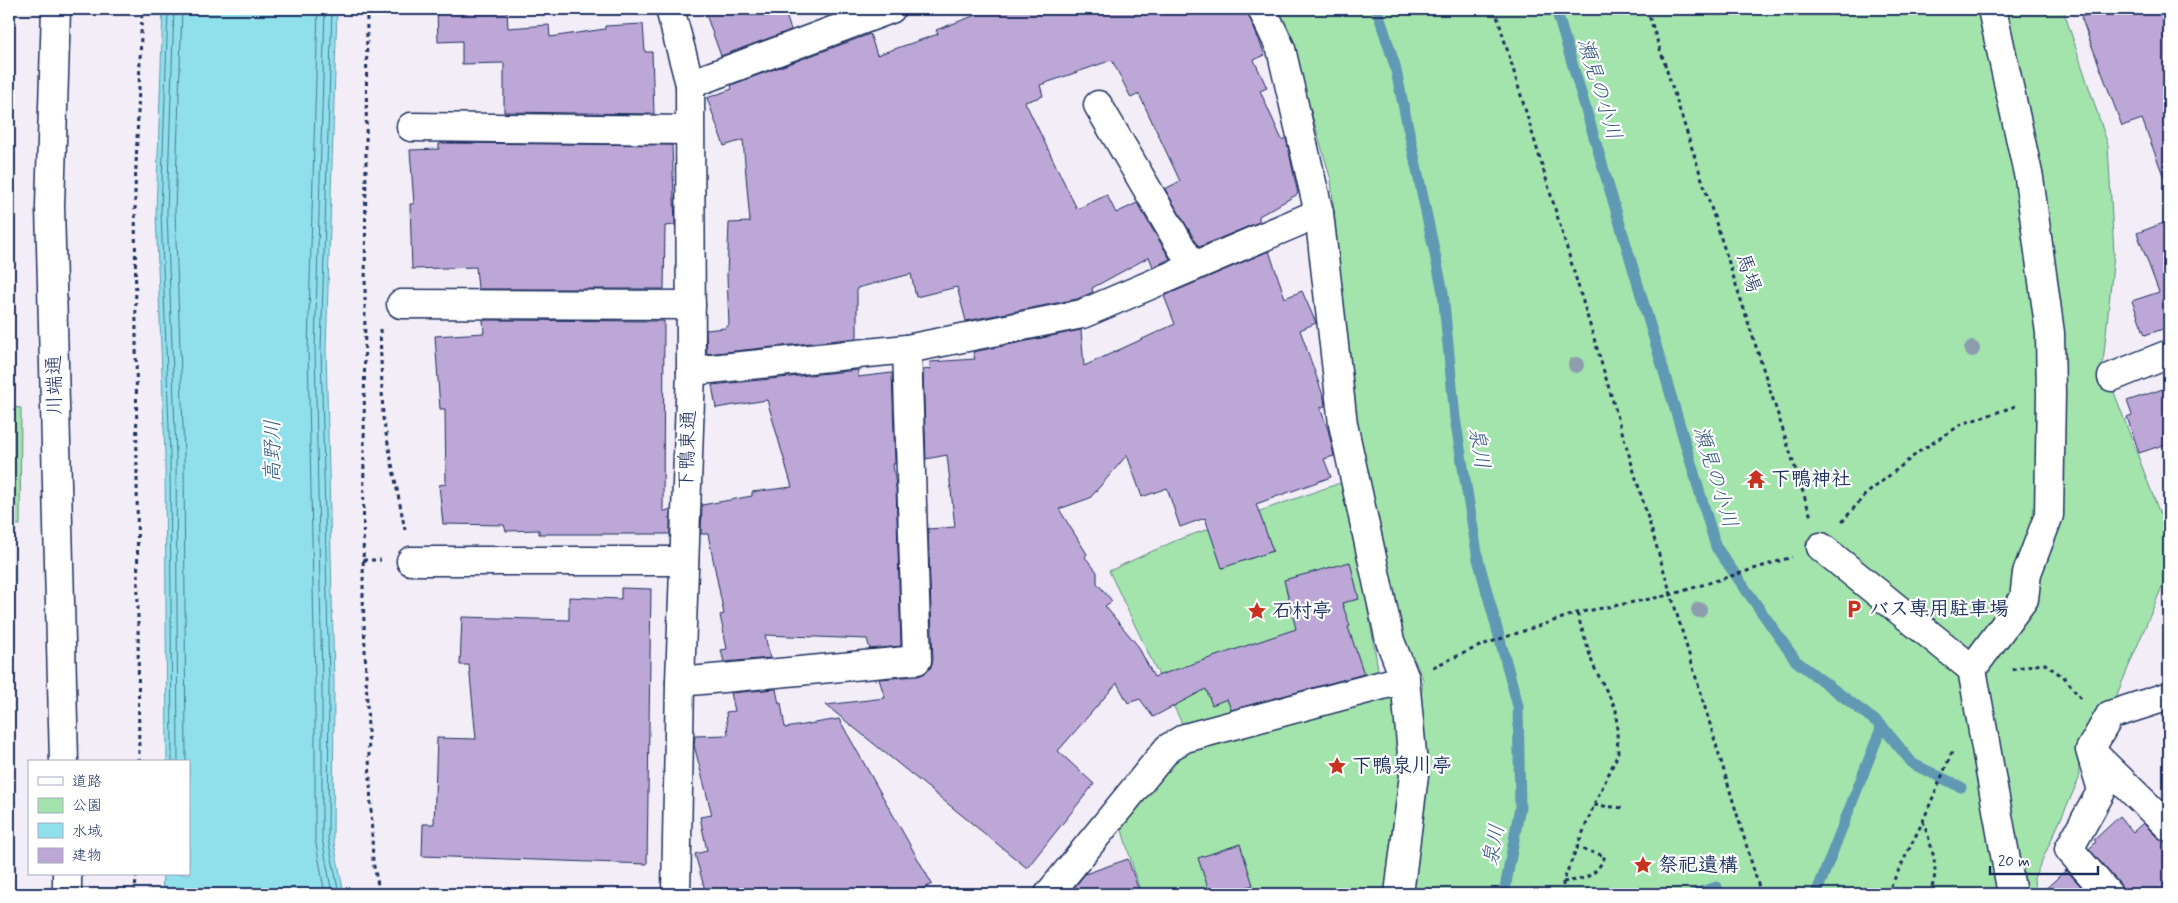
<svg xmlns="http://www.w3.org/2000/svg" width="2178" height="903" font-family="Mynerve,'Klee One',sans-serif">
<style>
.green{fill:#a3e3ac;stroke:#5f8985}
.water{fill:#90e0eb;stroke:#6199b3}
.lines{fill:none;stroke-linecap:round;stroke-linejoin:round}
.shore{stroke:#4a7696;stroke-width:1}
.stream{stroke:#6199b3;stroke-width:11}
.building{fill:#bda7d6;stroke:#1b2f5e}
.minor-casing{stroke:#1b2f5e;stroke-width:31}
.path{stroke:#1b2f5e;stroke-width:3;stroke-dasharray:4 4;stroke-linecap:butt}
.minor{stroke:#fff;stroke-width:28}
.tree{fill:#8e9dae}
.labels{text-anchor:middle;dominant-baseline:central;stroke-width:4.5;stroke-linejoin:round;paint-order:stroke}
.street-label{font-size:20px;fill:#1b2f5e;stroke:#fff}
.poi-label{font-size:20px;font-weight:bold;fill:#1b2f5e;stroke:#fff;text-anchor:start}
.water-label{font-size:21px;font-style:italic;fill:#385b81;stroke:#fff}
</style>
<rect width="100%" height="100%" fill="#f2edf7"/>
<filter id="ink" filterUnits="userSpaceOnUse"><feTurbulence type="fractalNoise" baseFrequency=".02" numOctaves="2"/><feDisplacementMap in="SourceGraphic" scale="10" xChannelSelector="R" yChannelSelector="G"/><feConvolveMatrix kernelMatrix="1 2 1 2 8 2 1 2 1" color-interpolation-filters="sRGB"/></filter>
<g filter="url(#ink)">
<!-- green -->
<g class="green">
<path d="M1275,9H2063L2108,145L2114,254L2103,363L2169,538V570L2113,704L2078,740L2079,779L2034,878L2035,894H1409L1421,798V698L1423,679L1414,659L1401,649L1354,421L1331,180L1291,43Z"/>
<path d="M9,407L21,408L20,525L9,524Z"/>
<path d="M1346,481L1379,675L1186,732L1109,571L1177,540Z"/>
<path d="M1395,694L1403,727L1400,813L1390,894H1141L1119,820L1176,752L1193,751Z"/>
</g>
<!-- water -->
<path class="water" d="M163,9H337L326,349L334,681L333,838L344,894H162L163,874H189V762H167L165,455L156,212Z"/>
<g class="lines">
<!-- shore -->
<g class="shore">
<path d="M168,9L161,212L170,455L172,762"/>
<path d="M174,9L167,212L176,455L178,762"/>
<path d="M182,9L175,212L184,455L186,762"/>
<path d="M318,9L308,349L315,682V838L325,894"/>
<path d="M325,9L315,349L322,681V838L332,894"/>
<path d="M332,9L321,349L329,681L328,838L339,894"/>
</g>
<!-- stream -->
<g class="stream">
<path d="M1377,9L1395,66L1443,292L1455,418L1478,559L1518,706L1520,807L1504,894"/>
<path d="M1556,9L1716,547L1796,661L1882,726L1816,894"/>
<path d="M1882,726L1913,764L1961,787"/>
<path d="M1695,894L1717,887"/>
</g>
</g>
<!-- building -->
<g class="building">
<path d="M437,9H507L508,28L549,25L550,37L605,29V26L643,24L645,52H652L654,114L504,112V63L462,64V41L438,42Z"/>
<path d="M704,9H784L791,30L721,56Z"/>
<path d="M974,9H1246L1265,55L1254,60L1267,88L1260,91L1282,140L1286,138L1298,194L1259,216V222L1199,247L1165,189L1180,181L1139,94L1131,98L1112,60L1040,85L1043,96L1025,102L1077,209L1107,195L1116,213L1137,203L1170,259L1153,267L1149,257L1092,288L1093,292L1077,299L966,321L957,287L916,297L911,274L857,288V338L707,354L706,330L725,328L729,325L727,276L729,223L750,222L743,140L724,146L707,98L732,89L731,85L870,34L877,55L938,34L936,30L976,15Z"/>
<path d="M2103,9H2169V183H2166L2142,119L2122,126L2081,17Z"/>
<path d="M445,143L672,145L675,225L665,226L664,289H478L476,267L412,269L410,204H414L410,150L439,149V144Z"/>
<path d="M2169,221V327L2145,335L2132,301L2159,292L2137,233Z"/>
<path d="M1269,251L1285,298L1302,291L1316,323L1300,330L1324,398L1325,406L1320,408L1328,429L1334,456L1324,459L1331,477L1256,504L1273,551L1222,568L1205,518L1180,527L1167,488L1142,497L1127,455L1090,498L1059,509L1087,554L1085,557L1097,572V583L1112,601L1105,606L1138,646L1154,677L1296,629L1284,580L1350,562L1359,599L1342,603L1350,626L1348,627L1364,674L1231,710L1227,699L1212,705L1206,689L1153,717L1140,699L1128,703L1117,683L1058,751L1094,784L1027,868L826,705L885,698L879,679L918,676L926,673L931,667L933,660L928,529L955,527L947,455L926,459L923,370L931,369L930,362L975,359L973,352L1081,330L1084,366L1175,324L1164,296Z"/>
<path d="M483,320L664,321L663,511L670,510V534H539V530L506,531L504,525L443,524L439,485L446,484L445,409H440L435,336L484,333Z"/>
<path d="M858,370V377L892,373L895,464H893L896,487L901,646L870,649L867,639L765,635L770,658L724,662L721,650L727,649L720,615L724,614L708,534H701L702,505L752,496V492L792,487L767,400L716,408L712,385Z"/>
<path d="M2163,389L2169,409V443L2139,453L2127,417L2132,415L2127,401Z"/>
<path d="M621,588L651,589L647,864L422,856L423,824H434L437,738L476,739L469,665H460L462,617L569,620V597L621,599Z"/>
<path d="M776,689L779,704L781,703L785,728L839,719L932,884L914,894H706L695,854L707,851L700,817L712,815L694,745L695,736L728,735L726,712L735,711L731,693Z"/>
<path d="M2120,816L2133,832L2143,823L2158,838L2169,842V894H2123L2120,884L2089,849L2096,842L2094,840Z"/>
<path d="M1240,844L1253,885L1226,894H1210L1198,858Z"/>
<path d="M1128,859L1140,894H1069L1085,874Z"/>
<path d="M2066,870L2088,894H2040Z"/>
</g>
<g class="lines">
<!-- minor casing -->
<g class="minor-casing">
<g id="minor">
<path d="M56,9L50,206L64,762"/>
<path d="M670,9L690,84L691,371L680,682L676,894"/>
<path d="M690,84L891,9"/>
<path d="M1098,105L1193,267"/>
<path d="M411,127L689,130"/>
<path d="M401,304L691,305"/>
<path d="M691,371L907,349L1082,314L1319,213"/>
<path d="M2112,377L2169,354"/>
<path d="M1821,547L1972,669L2012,894"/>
<path d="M411,561H684"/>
<path d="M1972,669L2024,599L2027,573L2049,515L2051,394L2050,333L2029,178L1992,9"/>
<path d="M680,682L917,660L907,349"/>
<path d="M2091,751L2169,827"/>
<path d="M67,874V894"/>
<path d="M1049,894L1168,748L1185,738L1405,679L1390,641L1343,424L1319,213L1281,49L1262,9"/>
<path d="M1399,894L1414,775L1405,679"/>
<path d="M2108,894L2069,849L2102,790L2090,750L2110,715L2169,696"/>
</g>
</g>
<!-- path -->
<g class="path">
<path d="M367,9L363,595L373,862L380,894"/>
<path d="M1495,9L1761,894"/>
<path d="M1647,9L1811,517"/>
<path d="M380,329L383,418L405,530"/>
<path d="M1842,522L1865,495L1920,451L1962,424L2019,405"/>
<path d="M363,560H381"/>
<path d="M1433,667L1482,645L1577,613L1670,595L1792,557"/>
<path d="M2012,670L2026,666L2045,664L2065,678L2081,699"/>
<path d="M139,762L135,192L142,9"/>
<path d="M1594,805L1623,808"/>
<path d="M1923,821C1930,843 1943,873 1928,894"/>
<path d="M1563,882C1585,879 1596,877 1605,856L1577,848"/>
<path d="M134,894L137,874"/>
<path d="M1563,894V882L1594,805L1618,754L1616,709L1593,665L1577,613"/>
<path d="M1887,894L1923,821L1952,752"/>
</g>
<!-- minor -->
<use href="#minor" class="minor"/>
</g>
<!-- trees -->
<g class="tree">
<circle cx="1972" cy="349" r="8"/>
<circle cx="1576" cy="365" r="8"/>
<circle cx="1699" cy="610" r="8"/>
</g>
</g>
<!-- icons -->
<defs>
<g id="temple-bare" transform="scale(1.5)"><path d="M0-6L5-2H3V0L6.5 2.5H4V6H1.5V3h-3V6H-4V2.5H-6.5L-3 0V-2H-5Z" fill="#c8321e" stroke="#fff" stroke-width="2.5" paint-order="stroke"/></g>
<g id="parking-bare" transform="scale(1.5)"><path d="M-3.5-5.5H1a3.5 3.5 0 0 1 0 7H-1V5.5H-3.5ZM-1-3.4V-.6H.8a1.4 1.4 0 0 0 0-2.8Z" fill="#c8321e" stroke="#fff" stroke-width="2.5" paint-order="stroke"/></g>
<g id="sight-bare" transform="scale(1.5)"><path d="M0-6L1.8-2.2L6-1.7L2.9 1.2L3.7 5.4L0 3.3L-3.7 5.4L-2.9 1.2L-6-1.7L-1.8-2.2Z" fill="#c8321e" stroke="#fff" stroke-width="2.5" paint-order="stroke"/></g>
</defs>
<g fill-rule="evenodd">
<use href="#temple-bare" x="1756" y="479"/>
<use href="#parking-bare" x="1854" y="609"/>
<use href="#sight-bare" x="1257" y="611"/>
<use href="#sight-bare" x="1337" y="766"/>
<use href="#sight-bare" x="1643" y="865"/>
</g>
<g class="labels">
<!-- street labels -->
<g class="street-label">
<text transform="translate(1748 273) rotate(72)">馬場</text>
<text transform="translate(55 385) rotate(-91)">川端通</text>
<text transform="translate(688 450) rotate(-88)">下鴨東通</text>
</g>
<!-- poi labels -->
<g class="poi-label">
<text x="1771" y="479">下鴨神社</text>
<text x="1869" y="609">バス専用駐車場</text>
<text x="1272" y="611">石村亭</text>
<text x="1352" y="766">下鴨泉川亭</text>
<text x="1658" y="865">祭祀遺構</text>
</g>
<!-- water labels -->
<g class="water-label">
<text transform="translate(1599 89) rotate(73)">瀬見の小川</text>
<text transform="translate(1479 448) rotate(81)">泉川</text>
<text transform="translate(273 451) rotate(-90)">高野川</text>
<text transform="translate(1715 477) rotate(73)">瀬見の小川</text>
<text transform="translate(1494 845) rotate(-79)">泉川</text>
</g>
</g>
<!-- margin -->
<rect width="2178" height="903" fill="none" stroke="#fff" stroke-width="30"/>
<rect x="15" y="15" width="2148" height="873" fill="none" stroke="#1b2f5e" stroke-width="2" filter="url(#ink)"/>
<!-- legend -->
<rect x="28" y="760" width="162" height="115" fill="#ffffff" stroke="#a4acbf"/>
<rect x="38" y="777" width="25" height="8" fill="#ffffff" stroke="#a4acbf"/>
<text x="72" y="786" font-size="15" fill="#1b2f5e">道路</text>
<rect x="38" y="798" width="25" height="15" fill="#a3e3ac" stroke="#a4acbf"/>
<text x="72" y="810" font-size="15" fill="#1b2f5e">公園</text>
<rect x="38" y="823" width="25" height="15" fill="#90e0eb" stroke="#a4acbf"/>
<text x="72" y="836" font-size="15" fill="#1b2f5e">水域</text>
<rect x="38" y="848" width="25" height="15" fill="#bda7d6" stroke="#a4acbf"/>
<text x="72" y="860" font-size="15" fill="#1b2f5e">建物</text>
<!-- scale -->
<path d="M1990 866v8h108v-8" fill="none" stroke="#1b2f5e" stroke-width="2.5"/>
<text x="1998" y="866" font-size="15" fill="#1b2f5e" stroke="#ffffff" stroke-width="4" paint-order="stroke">20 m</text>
</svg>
